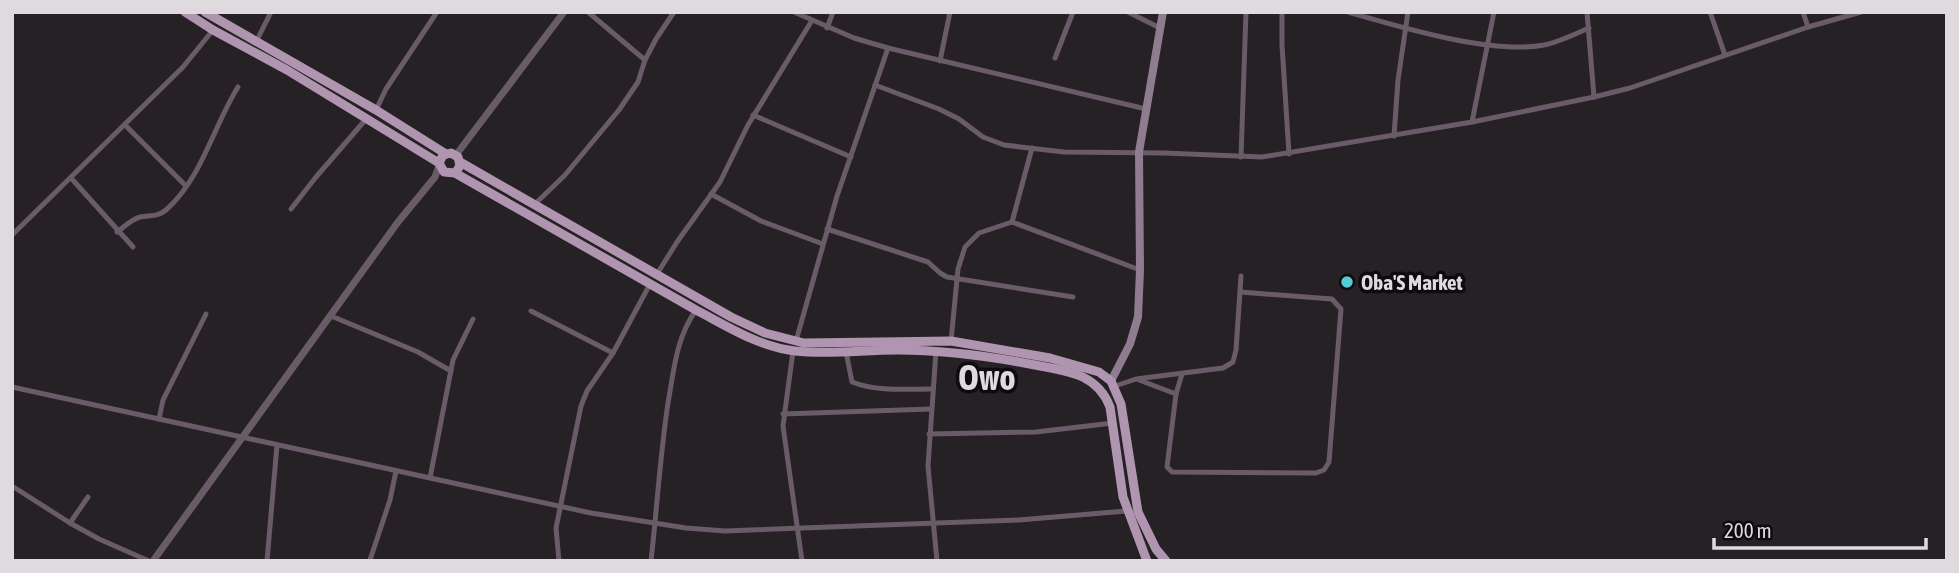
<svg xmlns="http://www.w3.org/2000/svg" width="1959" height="573" font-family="'Asap Condensed',sans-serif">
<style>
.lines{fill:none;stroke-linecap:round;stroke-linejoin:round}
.minor{stroke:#695c68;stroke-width:5}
.tertiary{stroke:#695c68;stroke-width:7}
.secondary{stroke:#907c90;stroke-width:8}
.primary{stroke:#af95af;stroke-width:9}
.poi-dot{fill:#52ccd5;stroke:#0d0b0d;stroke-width:2.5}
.labels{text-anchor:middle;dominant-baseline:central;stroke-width:7;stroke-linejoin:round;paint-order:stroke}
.poi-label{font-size:21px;font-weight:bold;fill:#dedade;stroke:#0d0b0d;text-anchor:start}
.town-label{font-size:35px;font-weight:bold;fill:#dedade;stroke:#0d0b0d}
</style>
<rect width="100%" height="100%" fill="#262125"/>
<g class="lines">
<!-- minor -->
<g class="minor">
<path d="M588,12L645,60"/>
<path d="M794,12L854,38L888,48L1146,109"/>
<path d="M1128,12L1160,28"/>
<path d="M1282,12V45L1289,154"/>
<path d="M1348,12C1400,27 1492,55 1544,45C1559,42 1575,34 1589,28"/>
<path d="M1587,12L1594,97"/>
<path d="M1710,12L1725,55"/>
<path d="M1803,12L1808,27"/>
<path d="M827,28L833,12"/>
<path d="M256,42L271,12"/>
<path d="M1055,58L1073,12"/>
<path d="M940,61L950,12"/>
<path d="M875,85L939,109L959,119L983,137L1004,145L1064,152L1164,153L1262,157L1472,122L1594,97L1630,88L1808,27L1861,12"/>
<path d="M376,110L386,89L437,12"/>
<path d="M753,115L851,157"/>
<path d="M1472,122L1494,12"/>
<path d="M125,125L186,186"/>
<path d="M1394,136L1398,80L1408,12"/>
<path d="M1241,157L1246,12"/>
<path d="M71,178L133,247"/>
<path d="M711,194L761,221L823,244"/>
<path d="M535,204L565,175L619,110L638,82L645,60L656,39L674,12"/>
<path d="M291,209L316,177L367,118"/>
<path d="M1012,222L1032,148"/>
<path d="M827,229L928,262L940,273L947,277L1073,297"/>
<path d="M117,232C124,227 132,219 140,217C150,215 158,217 166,210C202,178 213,127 238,87"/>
<path d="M12,235L183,67L213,30"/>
<path d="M657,274L677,242L720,182L748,125L811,22"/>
<path d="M531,311L613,353"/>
<path d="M331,316L418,352L451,371"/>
<path d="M796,341L837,196L888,48"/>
<path d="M951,341L958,269L965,247L979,233L1012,222L1140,270"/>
<path d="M793,351L783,426L802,561"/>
<path d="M936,351L928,466L937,561"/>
<path d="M846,352L852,382C877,392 907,389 932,389"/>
<path d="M1182,374L1176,394L1167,467L1172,472L1316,473L1324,470L1329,462L1341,309L1332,299L1240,292"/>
<path d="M1139,380L1176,394"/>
<path d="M1115,386L1136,379L1223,368L1233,362L1236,350L1241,276"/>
<path d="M12,387L591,513L686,528L725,531L1019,520L1126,511"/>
<path d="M783,414L931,409"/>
<path d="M159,419L163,400L206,314"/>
<path d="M929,434L1036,432L1113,423"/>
<path d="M430,478L453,360L473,319"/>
<path d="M12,486L70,523L99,539L149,561"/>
<path d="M70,523L88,497"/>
<path d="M370,560L390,500L396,471"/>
<path d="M267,561L277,445"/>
<path d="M559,561L556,528L581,406L587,391L613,353L650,284"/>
<path d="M651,561C657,508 660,456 668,403C674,370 676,338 696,310"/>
</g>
<!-- tertiary -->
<g class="tertiary">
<path d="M456,155L564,12"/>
<path d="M153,561L398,222L435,177L439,166"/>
</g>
<!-- secondary -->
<path class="secondary" d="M1111,381L1130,344L1138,317L1140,270L1139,152L1163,12"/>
<!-- primary -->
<g class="primary">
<path d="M185,12L213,30L287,70L439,163"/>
<path d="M205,12L376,110L446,154"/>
<path d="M460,162L731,317L765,333L804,343L951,341L1050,358L1099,372L1111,381L1121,404L1138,512L1156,549L1166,561"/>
<path d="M455,173L460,166L458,157L451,153L443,155L439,163L444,172L455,173L696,310C727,326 759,347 795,351C828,355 863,350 897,350C943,350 989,356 1035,365C1066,371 1097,373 1110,407L1123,497L1147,561"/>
</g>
</g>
<!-- markers -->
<circle class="poi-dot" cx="1347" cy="282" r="7"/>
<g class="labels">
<!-- poi labels -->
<g class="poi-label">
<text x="1361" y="282">Oba'S Market</text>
</g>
<!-- town labels -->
<g class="town-label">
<text x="987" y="377">Owo</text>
</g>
</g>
<!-- border -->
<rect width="1959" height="573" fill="none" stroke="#dedade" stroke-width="28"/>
<!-- scale -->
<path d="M1714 538v10h212v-10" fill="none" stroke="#dedade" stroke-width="3.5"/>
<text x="1724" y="538" font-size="21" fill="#dedade" stroke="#0d0b0d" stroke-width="5" paint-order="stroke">200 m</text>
</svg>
